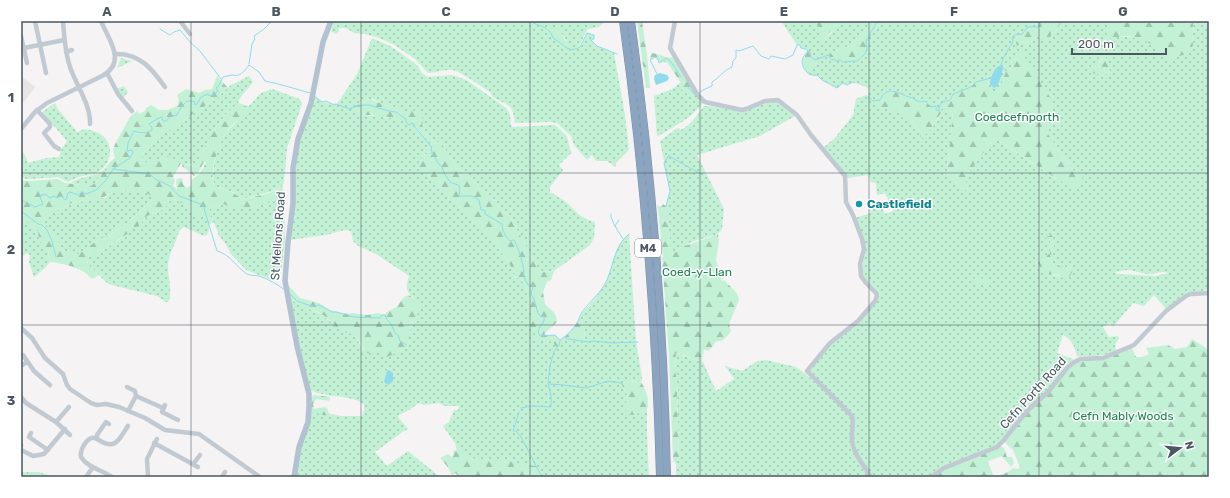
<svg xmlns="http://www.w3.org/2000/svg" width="1230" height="498" font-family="Rubik,sans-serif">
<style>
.education{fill:#e6e4e5}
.grass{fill:url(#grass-dots);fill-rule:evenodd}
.forest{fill:url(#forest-firs);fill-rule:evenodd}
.park{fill:url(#park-crowns)}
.water{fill:#90daee}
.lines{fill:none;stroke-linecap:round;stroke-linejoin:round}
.stream{stroke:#90daee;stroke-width:1}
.highway-casing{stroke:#7690ad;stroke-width:8}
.minor{stroke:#c1cad2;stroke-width:4.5}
.major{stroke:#b3c2d1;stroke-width:5.5}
.highway{stroke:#8ba5c1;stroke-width:7}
.grid{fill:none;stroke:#4a5661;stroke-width:1;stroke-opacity:0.55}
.culture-dot{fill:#0f9aa8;stroke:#fff;stroke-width:1.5}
.labels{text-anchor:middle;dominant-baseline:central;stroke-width:3;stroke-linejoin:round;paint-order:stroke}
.shield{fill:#fff;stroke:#808990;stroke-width:1}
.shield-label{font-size:11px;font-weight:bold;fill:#4a5661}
.park-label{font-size:12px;fill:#17864f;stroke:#fff}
.culture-label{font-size:12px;font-weight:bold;fill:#0d838f;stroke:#fff;text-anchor:start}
.street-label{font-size:12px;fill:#4a5661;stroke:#fff}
.neatline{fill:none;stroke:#4a5661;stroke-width:1.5}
.grid-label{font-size:13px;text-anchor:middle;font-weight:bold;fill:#4a5661}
</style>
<defs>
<pattern id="grass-dots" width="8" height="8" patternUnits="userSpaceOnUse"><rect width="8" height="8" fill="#c3f1d5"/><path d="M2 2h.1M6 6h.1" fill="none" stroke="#a0c6b0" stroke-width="1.8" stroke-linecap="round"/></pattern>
<pattern id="forest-firs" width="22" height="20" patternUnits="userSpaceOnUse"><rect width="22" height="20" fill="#c3f1d5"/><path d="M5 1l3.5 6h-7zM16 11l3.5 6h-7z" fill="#a0c6b0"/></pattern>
<pattern id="park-crowns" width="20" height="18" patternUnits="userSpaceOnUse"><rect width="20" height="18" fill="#c3f1d5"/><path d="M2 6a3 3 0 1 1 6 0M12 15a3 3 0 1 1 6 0" fill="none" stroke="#a0c6b0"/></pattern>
</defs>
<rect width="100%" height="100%" fill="#f5f3f3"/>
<!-- education -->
<path class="education" d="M21,76L35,87L21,106Z"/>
<!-- grass -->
<g class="grass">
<path d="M334,21H606L599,27L588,29C583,35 582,44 577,48L582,45L587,33L594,35V39L591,40L597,46L614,53L625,115L629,150L616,163V167L607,161H596L592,155L587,160L574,145L571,136L557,123L551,122L515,123C514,118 514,113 511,108C506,102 499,102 493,97C491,94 490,91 487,90C481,86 458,70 452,70C446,69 436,73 428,73L415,59L393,44L379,38L365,34L354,33L346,28H339V31L336,34L331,31ZM546,27L558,29L567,41C552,42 556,35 546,27Z"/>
<path d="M781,21H819L817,25L821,33L820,37L824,41C828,35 838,28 839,21H871C865,39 845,49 829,55L836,61L840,60L843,62L851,61L865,54L866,40L870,36C870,30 876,27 877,21H1041L1038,27H1028L1024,35L1013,39L1018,45L1020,42L1027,43L1031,39H1034L1036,37L1042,36L1047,40L1050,33L1055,32L1062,21H1112L1110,22L1116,36L1141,38L1151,43L1170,59L1192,41L1194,27L1193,23L1186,21H1209V290L1194,292L1166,309L1154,295L1144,306L1133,303L1113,327L1110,323L1103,327L1109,337L1118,336L1119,338L1115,345L1116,351C1103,356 1092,357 1077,356C1074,345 1072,340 1063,335L1057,353L1075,360L1066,365L1047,392L997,445L929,477H872L860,457L853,440L854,422L810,371L824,351L876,302L880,295L870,286L862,274L861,269L865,254L855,218L871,213L870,210L881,206L885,214L893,211L885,193L877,195L876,183L871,182L869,175L846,178L823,148L835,138L853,115L856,99L866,95L868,96V88L853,82L847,85L843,83L837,88L822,80L817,75C813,76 809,76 806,72L826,56L815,60L813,59L807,50L801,48L800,45H797ZM1104,51L1110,72L1104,75L1091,73C1098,67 1102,60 1104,51ZM1022,53L1050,114L1046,117V127L1048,134L1074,171L1079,173L1056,179L995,138L967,174L966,182L968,191L961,188L948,174L947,171L953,112H950L947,101L957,92L962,91L971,87L974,84L988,79L989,89L992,91H1001L1003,80L1007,69L1012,67C1015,60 1014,56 1022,53ZM890,90C898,91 905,97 913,98L915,100L920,102L925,101L931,107L936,106V110L942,113L931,129L921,138L919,130L916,129L912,120L911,119L909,122C904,120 903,117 899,113C895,110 880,106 874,102L875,100H880L883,95ZM1044,257L1051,258L1054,266L1056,267L1073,268L1063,278C1059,275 1058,276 1054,275C1048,273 1040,268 1037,263ZM1127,270C1134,270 1140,273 1147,274C1155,275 1161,270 1169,273L1155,276L1117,274L1115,272Z"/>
<path d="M372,38L390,46L402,54L417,65L422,73L428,77L452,75L461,78L468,81L506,108L510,114L511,125L513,127L555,125L567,136L570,149L572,152L559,165L563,170L550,187V192C555,195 561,198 566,202C577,212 579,218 595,222L594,238L590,245L554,271L546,272L539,270L508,213L502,211L499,205L472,179L457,168L440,141L435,144L422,127L423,123L408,109V114L394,107L382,104L373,99L367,100L352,108L357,115C374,115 389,119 405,118L406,119V122L409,125L412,123L414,124V127L431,143L432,146L429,147L430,152L429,153L424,155L435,185L453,200L494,241L515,273L513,275C516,278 519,278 521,280C528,287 530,300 527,309L534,316L529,319C537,329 541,337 555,335L560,340L565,337L569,339L585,342L584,328L580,316L582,313C590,304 601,293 606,281C614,265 613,247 629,234L636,342L642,377L641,382L632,381L621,383L628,397L625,405L633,415L647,410V433L649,477H543L537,466H526L510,462L479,460L464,456L459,449L457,450L455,443L443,426L449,422L454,410H458L459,406H444L439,403L424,405L418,403L411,409L399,415L398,417L408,429L404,431L375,452L387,466L408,451L440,477H296L294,474L311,410L341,416H362L364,410V404C347,393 325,399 308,389L289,300L301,304L311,310L320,313L338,328L354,334L363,349L375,353H396L399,350L409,347V333L416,314L414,298C405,292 406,285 409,276L376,254L358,246L353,241L351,231L344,230L326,235L289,240L295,174L298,144L315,96L322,102L337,104L357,74Z"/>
<path d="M121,58L132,61L117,68Z"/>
<path d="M249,76L253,82C249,89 240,95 238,103L249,106L261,93L272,89L300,99L302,104L287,148L284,182L281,188L270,192L242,199L233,192L215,187C209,174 218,145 226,133C229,129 233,126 236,122C240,117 244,112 248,107L237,104L226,114L216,127L196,164C191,166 154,162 146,162C143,160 141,158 142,154L161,134L170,130L177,124L211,102L217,99L223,92L231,85Z"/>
<path d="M680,83L682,90L698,97L703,103C692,118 673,127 657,137L654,96L672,89Z"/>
<path d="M124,86L128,92L123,98L116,89Z"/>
<path d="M772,102H779L795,116L760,136L697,155L724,209L722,229L718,234L691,242L676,252L671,253L666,206L670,191L660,141L676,129L678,128L681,130C692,124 697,115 704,106C716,105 733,112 742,110C752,109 762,104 772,102Z"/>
<path d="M55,103L58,109L77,132L76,133C78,132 81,130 84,129C86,129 91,130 93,131C111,135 116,157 102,169C95,176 88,174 79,177C75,178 72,180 68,182L58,177L29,179L21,178V149L26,157L28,163L47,158L59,157L62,148L67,141L42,112Z"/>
<path d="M110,162L108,169L100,175L94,185L86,186L71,183C85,173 99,180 110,162Z"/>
<path d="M124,190L148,193L151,195L153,199L137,215L130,220L129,226L128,227L125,223L110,235L96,241L79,254L74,255L61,249L57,240L43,221L45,217L71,203L104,198L111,193Z"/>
<path d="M172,198L189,207L196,214H206L208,222L213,220L210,211V208L224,204L232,208H251L278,200H282L284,202L285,242L280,279L278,282L246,270L231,254L225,243L219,236L214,222L209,224C209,229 210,234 204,236L184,227C177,231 178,237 175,243C171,252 168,258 168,268C168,276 173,296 168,302H166L157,296L108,284L88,264L87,260L90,256L103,250L125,236L129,229L140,224L147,216L164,209Z"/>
<path d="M21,218L38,230L39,237L48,249L50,262L45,268L34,277L29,262L30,255L27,253L21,257Z"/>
<path d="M676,353C685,354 692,362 702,360L716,391L734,379L725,366L742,371L757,361L766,360L796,367L821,386L850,416L851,420V443L870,477H676V464L679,456L677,393L678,390L675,371Z"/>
</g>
<!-- forest -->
<g class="forest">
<path d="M637,21H642L647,55L650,88H646Z"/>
<path d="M819,21H839L836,29L829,33L824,41L818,40L821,33L817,25Z"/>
<path d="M871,21H877C876,27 870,30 870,36L866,40C867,49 866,58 856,61C852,63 848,61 843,62L840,60H832L829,55C844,49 865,39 871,21Z"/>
<path d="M1041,21H1062L1055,32L1050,33L1051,36L1047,40L1042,36L1036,37V39H1031L1027,43L1020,42L1018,46L1013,39L1024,35V31L1028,27H1038Z"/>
<path d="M1112,21H1186L1193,23C1195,31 1191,38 1193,45L1189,53L1170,59C1149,41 1135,30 1106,40L1107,28Z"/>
<path d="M550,26L558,29L572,50C568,49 555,40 553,37C551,33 550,30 546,27Z"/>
<path d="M1104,50L1110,72L1104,75L1090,73C1098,68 1103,60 1104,50Z"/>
<path d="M808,51L810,52L811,57L815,60L828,55L806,72C800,63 803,58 808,51Z"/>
<path d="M651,53C659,53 666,59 673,57L698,97L693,99L682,90L679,80L667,62L659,63L658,59L655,57L650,60Z"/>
<path d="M1022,53L1055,105C1048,116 1044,120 1048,134L1074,171L1083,176L1075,191L995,138L967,174L966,182L968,191L961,188L948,174L947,171L953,112L943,110L931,129L921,139L919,130L916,129L912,120L909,123C903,120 901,114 897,112C889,108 879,107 873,101L880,100C889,82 900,96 913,98L915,100L920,102L925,101L931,107L936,106L937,110H943L945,101L950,100L953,94L957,92H960L962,90L971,87L976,82L988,79C988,91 991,92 1001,91V84L1007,69L1012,67L1014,59L1017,54Z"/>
<path d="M217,76L228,88L223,92L217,99L211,102L177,124L170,130L161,134L142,154V157L146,162H149C166,157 164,152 181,163L173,177L175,181L173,186L177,189L176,183L177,179L181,178L183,180V184L187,188L191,185V180C198,176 203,170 206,162H204L198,173L194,176L182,166L183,164L191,166L197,162L216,127L226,114L237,104L248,107V110C241,117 232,124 226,133C220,141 207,177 215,186C218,190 225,189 229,191C234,192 238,197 243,199C253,197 276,193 283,186L282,200H278L251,208H232L224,204L210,208V211L213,220L208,222L206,214L196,215L189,207L172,198L164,209L147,216L140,224L132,230L129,229L130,232L103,250L88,258L87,262L88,264L99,275L92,279C82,267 65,264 50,262L48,249L39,240L38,230L21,218V180L29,181L58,179L65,183L91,186L96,182L100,175L108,169L110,162L115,158L113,150L115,144L130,117L137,111L139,114L145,111L146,108L151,105L159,110H167L177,106L179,100L177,95L186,89L199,93L205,90L212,89ZM127,190C131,191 136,193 140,193C145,194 150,192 153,199L137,215L128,222V226L125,223L110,235L96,241L79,254L74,255L61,249L58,240L43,221L45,217L71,203L100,199L111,193Z"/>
<path d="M370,99L382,104L399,108L408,114V108L421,114L423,120L422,127L435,144L440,141L457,168L472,179L499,205L502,211L508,213L539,270L546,272L554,271L551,280L547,282L543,292L545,304C550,311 557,311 557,322L544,334L547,336C554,335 557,335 560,342L557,348L553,342L537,339L535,335L534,330L525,321L534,316L529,312L527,309C530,300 528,287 521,280C519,278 516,277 513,275L515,273L494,241L453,200L435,185L418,165L422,157L430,152L429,147L432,145L431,143L414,126V124L409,125L406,122V119L405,118L401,120L386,117H379L371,115H357L352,109L351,108Z"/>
<path d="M663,204L667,207L671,253L676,252L682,247L718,234L719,241L716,260L722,281L724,280C729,286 738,291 739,300L729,324L731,332L723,340L715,342L713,346L708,351L704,349L702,360C692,362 685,353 676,353L675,371L678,385L677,393L679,457L676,464L673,460L669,356L662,257H663L658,210L657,205L660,207Z"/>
<path d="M1052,235L1055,252L1050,255L1054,266L1075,268L1067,280L1059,275L1043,273L1036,260C1042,259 1045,255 1050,254V241L1045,237Z"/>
<path d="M975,278L988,279L993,283L985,285L970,281Z"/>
<path d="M289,286L300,298L319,303L330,310L348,314L353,313L367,315L378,313L385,315C388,310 392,310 396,307C401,303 402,296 409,295L417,301L421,310C411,320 408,334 409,347L399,350L396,353L387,357L379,353H367L354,334C337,333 333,321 320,313C318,311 314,311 311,310C304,308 299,302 289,300Z"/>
<path d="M580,316L584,328L585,342L569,339L565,337L577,323Z"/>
<path d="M1192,339L1209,350C1209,359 1208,367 1209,376V477H931L944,468L999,445L1004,448L1007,457H1012L1014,463L1011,467L1002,456L988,461L993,475L994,477L1008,472L1013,468L1018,469L1020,467L1013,450L1003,441L1067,368L1080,359L1103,358L1131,346L1136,357H1142L1149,354L1146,348L1168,345L1175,349L1187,347Z"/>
<path d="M385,370L387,371L384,382L381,381L379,379L380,372Z"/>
<path d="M627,381L641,382C646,390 650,400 647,410L633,415L626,413L625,405L628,397L621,383Z"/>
<path d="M314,395L330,397L329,401L316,399L313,404L314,409L324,407L327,408L329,414C323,418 318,411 311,412L309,401Z"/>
<path d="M459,449C470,464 486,458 502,460C515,461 523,466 537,466L543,477H458L456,473L452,475L447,466L440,458L448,454L452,457L454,455L453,451Z"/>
</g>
<!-- park -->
<path class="park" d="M21,472H39L49,475L50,477H21Z"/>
<!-- water -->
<g class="water">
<path d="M1001,65L1004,68L1002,71C1003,76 998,81 998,86L994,88L990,84C991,76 994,68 1001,65Z"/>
<path d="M660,73L667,75L669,78L667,81L656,85L654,79L655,75Z"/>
<path d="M389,370L393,373V381L391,383L388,385L384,382L387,371Z"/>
</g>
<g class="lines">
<!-- stream -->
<g class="stream">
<path d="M530,21C543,29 546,23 554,39C565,44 567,54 580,47L587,33L594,35V39L591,40L597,46L617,54"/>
<path d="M160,29L170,35L174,32L180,30L191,43L200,51L221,79"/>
<path d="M808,51L810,52L811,57L815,60L828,55L832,60L834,59L836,61L840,60L843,62L857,61L865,54L867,49L866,40L870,36C870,30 876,27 877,21"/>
<path d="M249,64L252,44L255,39L254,36L264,29L272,21"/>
<path d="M1001,65C1003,56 1008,50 1013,42L1012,37L1019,33L1021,35L1028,27H1038L1041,21"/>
<path d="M657,74L650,60L655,57L658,59L659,63L666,58L671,62L681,77"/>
<path d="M687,86L695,95"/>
<path d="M699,93L703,90L712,86V82C720,77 723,71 732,67L733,61L736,58V50L739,51L753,46L761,56L769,59L771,56L785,59L793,55L797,45H800L801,48L806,49L808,51C807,53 805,54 804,56C798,65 808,77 817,75L822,80L837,88L843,83L847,85L853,82L855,83"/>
<path d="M314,96L322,102L326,101L334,105L336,104L350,109H352L351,108L363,105H369L389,111L396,112L406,119V122L409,125L412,123L414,124V126L431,146L432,154L436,159L438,163L442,167L444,173L450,182L458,185L460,188L459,196H472L479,200L481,210H485V214L502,224C502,230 506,238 510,241L514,240C519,250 523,262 524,273L523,275L528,285L533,286L531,294L534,299L538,313L539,315L544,317C546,325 534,327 540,336L555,335L560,340C566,336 573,330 577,323C579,320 580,315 582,312C590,301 601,293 607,280C614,264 614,246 629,234"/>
<path d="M868,97L873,101L880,100C889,82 900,96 913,98L915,100L920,102L925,101L931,107L936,106V110L939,111V108L942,102L950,100L953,94L971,87L976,82L991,78"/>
<path d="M669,156L701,174"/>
<path d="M113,169L150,174L155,179L170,186L179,196L203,205L217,251C230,254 236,267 247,274C251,276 255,275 259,276C268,279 277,284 285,290"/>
<path d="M21,200L35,207L43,204L40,197L41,195L45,194L50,198L54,196L57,198L61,196L64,199L66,200L68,193L70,192L78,195L82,192L86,194L96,190L106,180L114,168L130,158L133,152L132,150L127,151L128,143L134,131C141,133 146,134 152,130V127L149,124L157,119L162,117L163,121H166C170,118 171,114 176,116L182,106L187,101H194L195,105L197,104L201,97L208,94L209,96L213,95L218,91L216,88L219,85L223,77L232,75C240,77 244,72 249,65L259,72L265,81C281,84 295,89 310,93"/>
<path d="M666,206L670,191L664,163L669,155"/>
<path d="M21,211L38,224L42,225L47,230L52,241L56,257"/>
<path d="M611,214V217L615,226"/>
<path d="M619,220L615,226L623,239"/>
<path d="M290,294L297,301L311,306L319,305L332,312H336L354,317L380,318L382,315H385L387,320L391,324L395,333L398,335L400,341L406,345"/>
<path d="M565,337L569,339L588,342L593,341L612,343L638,342"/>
<path d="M549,384L564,385L586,388L608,381L621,383"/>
<path d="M521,408L531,406L551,407V395L548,384L550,366L554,351L559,345L560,341"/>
<path d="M519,412L513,431H516L521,437L540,473L543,477"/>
</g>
<!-- highway casing -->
<g class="highway-casing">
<g id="highway">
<path d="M623,21C644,172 656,325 660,477"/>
<path d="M631,21C652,172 664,325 667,477"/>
</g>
</g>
<!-- minor -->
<g class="minor">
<path d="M35,21L46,73"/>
<path d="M63,21C64,36 65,52 70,67C76,85 91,105 90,124"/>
<path d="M180,21L190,34"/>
<path d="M675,21L670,48L697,94L705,102L742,110L746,109L765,101L778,100L797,115L811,135L845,176L846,202L853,215L862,239L864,249L860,264L861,276L866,283L876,293L877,296L875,301L858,321L830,343L807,371L852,416C854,424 851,432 852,441C854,454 864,466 871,477"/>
<path d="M21,36L27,63"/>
<path d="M24,48L64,40"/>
<path d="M66,52L72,50"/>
<path d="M115,54C140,53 152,69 165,87"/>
<path d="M107,73L118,94L132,111"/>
<path d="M37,110L50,124V127L44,133L54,146L59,149"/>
<path d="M21,129L35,112L47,103L102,76C128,62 108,39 101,21"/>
<path d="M21,328L32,338L45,358L63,374L67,385L70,389L91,403L97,405L106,404L119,407L145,418L165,430L199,434L260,477"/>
<path d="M23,355L34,371L50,385"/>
<path d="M21,366L27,362"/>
<path d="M127,387L135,391L136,396"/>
<path d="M21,397L26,403L56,422L70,435"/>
<path d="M165,405L162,412L178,420"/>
<path d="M128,411L136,396L163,408"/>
<path d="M56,422L69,407"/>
<path d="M31,433L29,437L48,450"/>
<path d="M97,438V435L106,422L109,424"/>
<path d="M154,443L198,467"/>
<path d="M21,446V445"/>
<path d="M21,450L33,456L44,454L65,429"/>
<path d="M194,463L200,455"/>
<path d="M86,477L93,467"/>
<path d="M112,477C102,470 88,468 81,457C80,452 82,449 84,445C95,428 100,447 112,444C119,443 124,431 128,426"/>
<path d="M148,477L147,459L157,439"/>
<path d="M222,477L225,472"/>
<path d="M931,477L944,468L997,447L1003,441L1027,411L1048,392L1067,368L1073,363L1080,359L1103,358L1134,345L1166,311L1186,296L1191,294L1209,293"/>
</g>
<!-- major -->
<path class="major" d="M294,477L299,447L308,422L309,407V394L297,346L285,281L288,242L293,204V168L298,139L311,103L323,42L331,21"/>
<!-- highway -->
<use href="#highway" class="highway"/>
</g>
<!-- grid -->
<path class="grid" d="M191,21V477M361,21V477M530,21V477M700,21V477M869,21V477M1039,21V477M21,173H1209M21,325H1209"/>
<!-- markers -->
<circle class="culture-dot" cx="859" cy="204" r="4"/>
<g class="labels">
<!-- shield labels -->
<rect class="shield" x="635" y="239" width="26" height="18" rx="3"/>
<g class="shield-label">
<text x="648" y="248">M4</text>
</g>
<!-- park labels -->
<g class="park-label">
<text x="1017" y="117">Coedcefnporth</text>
<text x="697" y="272">Coed-y-Llan</text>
<text x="1123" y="416">Cefn Mably Woods</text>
</g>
<!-- culture labels -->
<g class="culture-label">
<text x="867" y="204">Castlefield</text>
</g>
<!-- street labels -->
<g class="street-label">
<text transform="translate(278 236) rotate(-86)">St Mellons Road</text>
<text transform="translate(1033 393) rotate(-48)">Cefn Porth Road</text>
</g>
</g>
<!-- border -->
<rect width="1230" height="498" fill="none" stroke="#ffffff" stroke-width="44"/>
<!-- north arrow -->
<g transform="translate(1180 448) rotate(74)" stroke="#ffffff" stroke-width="3" paint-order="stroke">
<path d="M0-3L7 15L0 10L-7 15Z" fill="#4a5661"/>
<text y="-6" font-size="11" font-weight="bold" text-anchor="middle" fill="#4a5661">N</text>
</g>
<!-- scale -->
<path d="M1072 48v6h94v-6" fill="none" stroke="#4a5661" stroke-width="2"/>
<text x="1078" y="48" font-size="12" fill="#4a5661" stroke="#ffffff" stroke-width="3" paint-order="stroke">200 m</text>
<rect x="22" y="22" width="1186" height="454" class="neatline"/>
<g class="grid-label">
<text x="107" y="16">A</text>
<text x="276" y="16">B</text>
<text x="446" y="16">C</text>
<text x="615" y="16">D</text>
<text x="784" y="16">E</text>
<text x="954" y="16">F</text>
<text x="1123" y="16">G</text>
<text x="11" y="102">1</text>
<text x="11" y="254">2</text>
<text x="11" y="405">3</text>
</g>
</svg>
